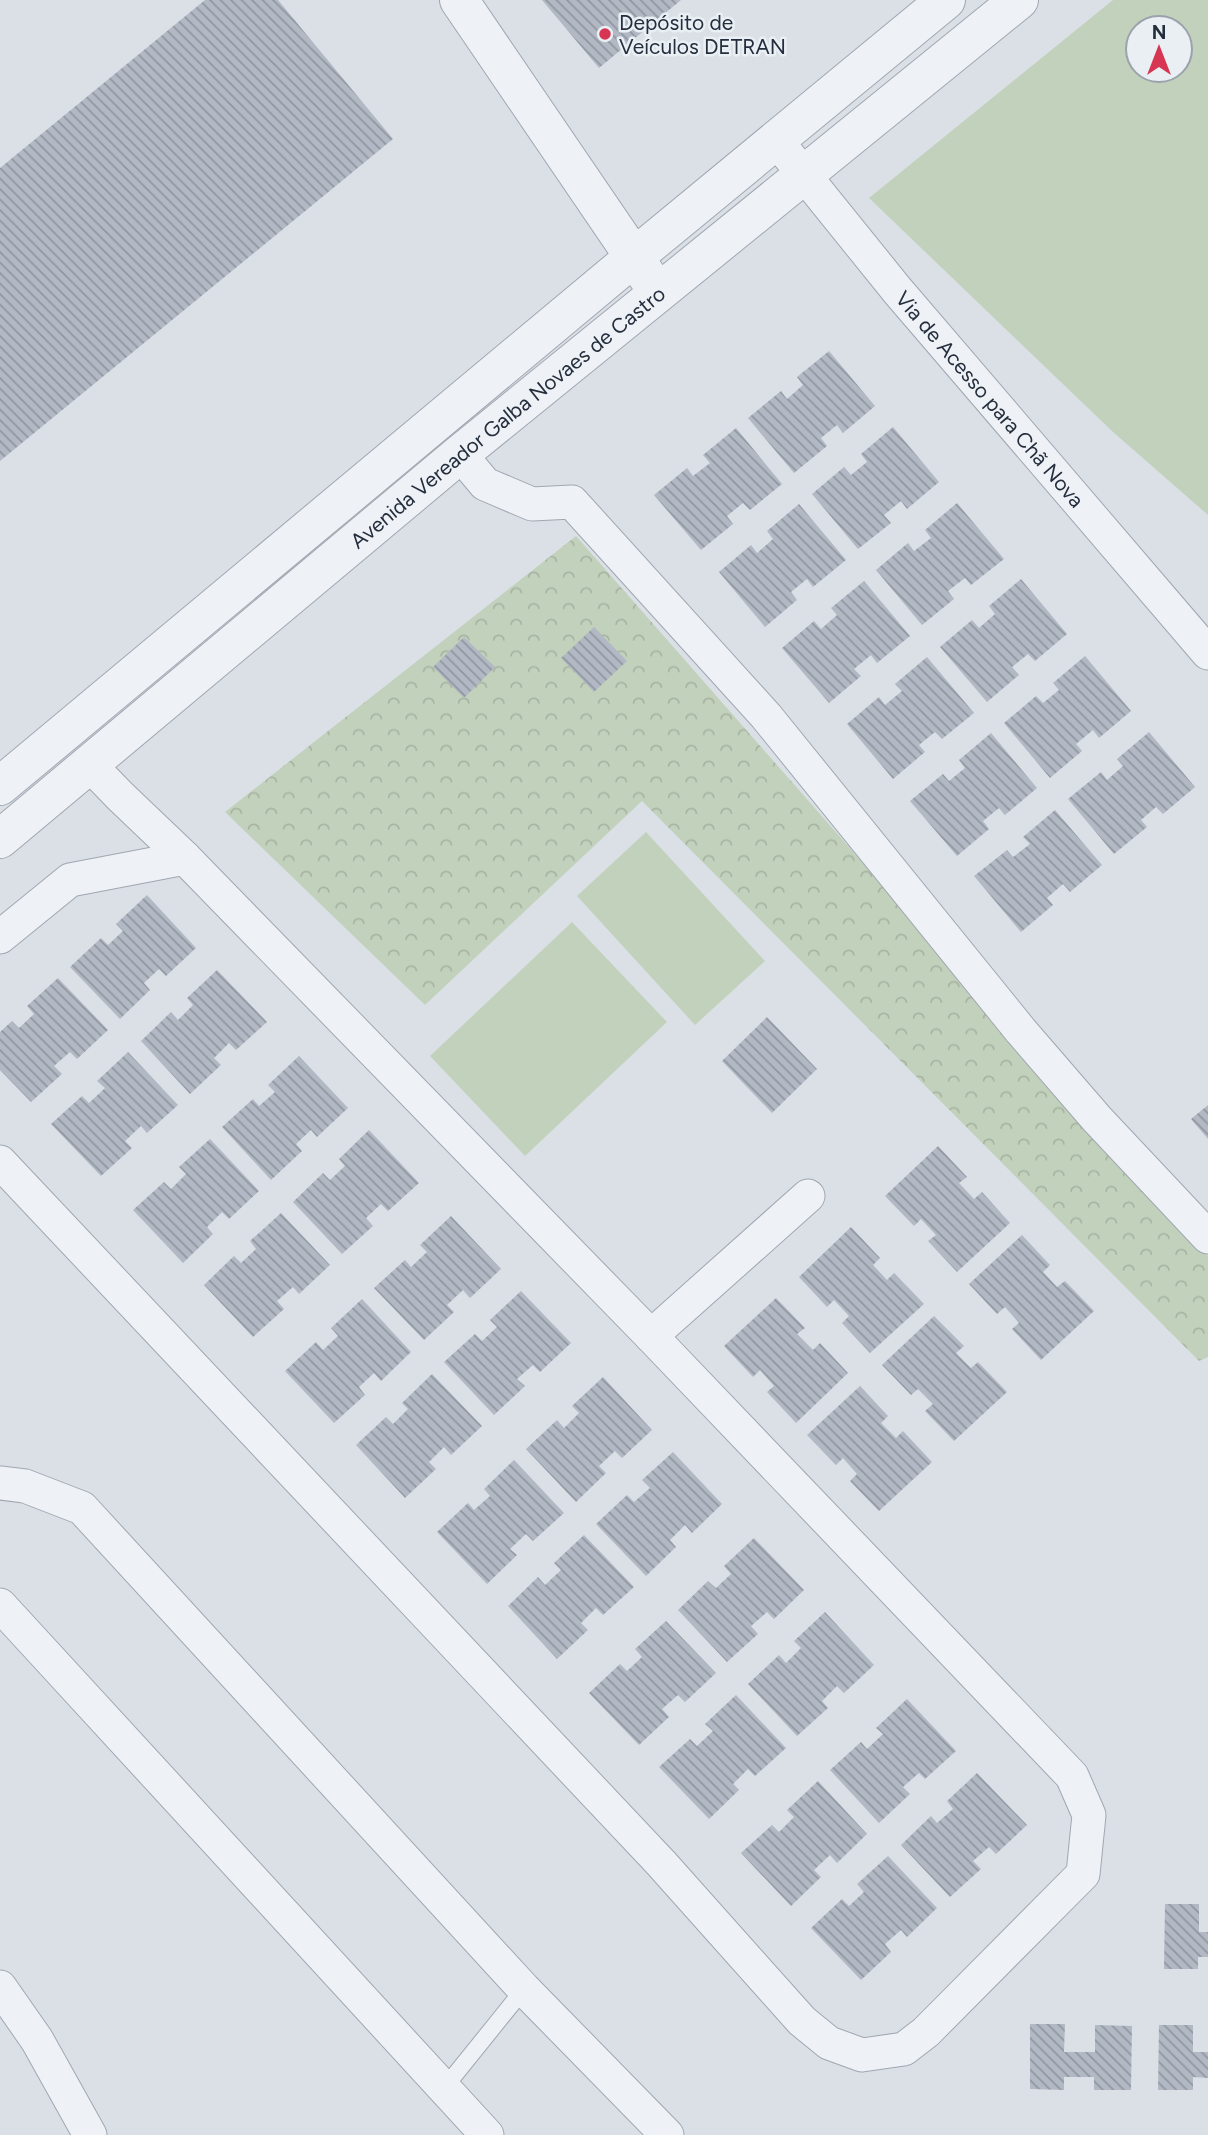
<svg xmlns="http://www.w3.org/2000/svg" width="1208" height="2135" font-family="Figtree,sans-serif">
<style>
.green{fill:#c2d1bc;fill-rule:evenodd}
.park{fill:url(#park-crowns)}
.building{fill:url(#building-back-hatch)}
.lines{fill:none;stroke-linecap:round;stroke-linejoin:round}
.service-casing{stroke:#a0a7b1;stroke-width:18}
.minor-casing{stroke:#a0a7b1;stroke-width:35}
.tertiary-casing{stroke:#a0a7b1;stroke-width:40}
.service{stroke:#eef1f5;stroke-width:16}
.minor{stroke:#eef1f5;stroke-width:33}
.tertiary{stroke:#eef1f5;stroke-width:38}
.poi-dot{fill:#d63651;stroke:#eaeff4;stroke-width:2.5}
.labels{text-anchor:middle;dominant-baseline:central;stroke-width:5;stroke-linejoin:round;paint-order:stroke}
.poi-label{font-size:21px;fill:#242e3d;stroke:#eaeff4;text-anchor:start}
.street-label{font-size:21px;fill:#242e3d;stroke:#eaeff4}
</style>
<defs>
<pattern id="park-crowns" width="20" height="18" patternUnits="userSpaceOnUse" patternTransform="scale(1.75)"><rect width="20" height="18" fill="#c2d1bc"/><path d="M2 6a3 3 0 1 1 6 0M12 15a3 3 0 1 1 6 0" fill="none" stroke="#a7b4a2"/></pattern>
<pattern id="building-back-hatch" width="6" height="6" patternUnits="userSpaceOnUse" patternTransform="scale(1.75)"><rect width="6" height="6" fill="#b2b9c4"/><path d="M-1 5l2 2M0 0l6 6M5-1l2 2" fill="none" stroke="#9197a0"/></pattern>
</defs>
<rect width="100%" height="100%" fill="#dbe0e7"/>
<!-- green -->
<g class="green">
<path d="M1113,0H1208V515L1113,432L869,198ZM1180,28V70H1138V28Z"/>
<path d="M646,832L765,961L695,1025L577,896Z"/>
<path d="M572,922L667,1022L525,1156L430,1056Z"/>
</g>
<!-- park -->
<path class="park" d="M576,536L1208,1256V1357L1199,1361L642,801L425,1005L225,812Z"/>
<!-- building -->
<g class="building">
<path d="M205,0H278L393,139L0,461V168Z"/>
<path d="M542,0H681L599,68Z"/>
<path d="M829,351L875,406L843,433L837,425L821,438L827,446L794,473L748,418L781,391L787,399L803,385L797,377Z"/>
<path d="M893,427L939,482L907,509L901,501L884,515L891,523L858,549L812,494L844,467L851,475L867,462L861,454Z"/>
<path d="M736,428L782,484L750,510L743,503L727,516L733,524L701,550L654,495L687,468L693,476L710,463L703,455Z"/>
<path d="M957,503L1004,559L971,585L965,578L948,591L954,599L922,625L876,570L908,543L914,551L931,538L925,530Z"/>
<path d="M799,504L846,560L813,587L807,579L791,592L797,600L765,627L719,572L751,545L757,553L773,539L767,531Z"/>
<path d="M1021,579L1067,634L1035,661L1028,654L1012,667L1019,675L987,702L940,647L972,620L979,628L995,614L989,606Z"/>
<path d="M864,581L910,636L877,663L871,655L854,669L861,676L829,703L782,648L814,621L821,629L837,615L831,608Z"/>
<path d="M594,627L627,661L594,692L561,658Z"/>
<path d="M464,637L495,667L464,698L433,667Z"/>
<path d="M1085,656L1131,711L1099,738L1093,730L1076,744L1082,751L1050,778L1004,723L1036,696L1043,703L1059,690L1053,683Z"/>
<path d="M927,657L974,713L942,739L935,732L919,745L925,752L893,779L847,724L879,697L885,705L902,691L895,684Z"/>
<path d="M1149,732L1195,787L1163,814L1156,807L1141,820L1147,827L1114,854L1068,799L1101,772L1107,780L1123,766L1117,759Z"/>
<path d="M991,733L1037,788L1005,815L999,808L983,821L989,829L957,856L910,801L943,774L949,781L965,768L959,760Z"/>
<path d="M1055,810L1102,865L1070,892L1063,884L1047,898L1053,905L1021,932L974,876L1007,850L1013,857L1030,844L1023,837Z"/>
<path d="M147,895L196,948L166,976L159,969L144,983L150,990L120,1019L70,967L101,938L108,945L123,931L116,924Z"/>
<path d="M217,970L267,1022L236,1050L229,1043L214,1058L221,1065L190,1094L141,1041L171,1012L178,1020L193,1005L187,998Z"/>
<path d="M58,978L108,1030L77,1059L70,1052L54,1066L62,1074L31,1102L0,1070V1032L12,1021L19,1028L34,1014L27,1006Z"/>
<path d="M767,1017L817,1069L772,1113L722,1061Z"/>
<path d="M128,1052L178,1105L147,1133L141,1126L125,1141L132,1148L101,1176L51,1124L82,1096L89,1103L105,1088L97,1081Z"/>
<path d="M299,1056L348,1108L317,1137L311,1130L296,1144L302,1151L271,1180L222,1127L253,1099L259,1106L275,1092L268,1085Z"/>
<path d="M1208,1105V1139L1191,1119Z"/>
<path d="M369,1130L419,1183L388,1211L381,1204L366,1218L373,1226L342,1254L293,1202L323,1173L330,1180L345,1166L339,1159Z"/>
<path d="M210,1139L259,1191L229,1219L222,1212L207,1227L213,1234L183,1263L133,1210L164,1182L171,1189L186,1174L179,1167Z"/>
<path d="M938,1146L967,1177L959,1183L974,1199L982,1192L1010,1223L957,1272L928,1241L936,1235L921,1219L914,1226L885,1196Z"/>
<path d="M281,1213L330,1265L299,1294L293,1287L277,1301L284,1309L253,1337L204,1285L234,1256L241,1263L256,1249L250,1241Z"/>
<path d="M451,1216L501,1269L470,1298L463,1290L447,1305L454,1312L424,1340L374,1288L405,1260L411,1267L427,1252L420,1245Z"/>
<path d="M851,1227L880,1258L873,1265L887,1280L894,1273L924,1304L870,1353L842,1323L849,1316L834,1300L827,1307L799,1277Z"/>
<path d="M1022,1235L1050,1265L1043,1272L1057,1287L1065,1281L1094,1311L1041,1360L1012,1329L1019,1323L1005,1307L997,1314L969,1284Z"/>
<path d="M521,1291L571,1343L540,1372L533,1365L517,1379L525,1386L494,1415L444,1362L475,1334L482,1341L497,1327L490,1320Z"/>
<path d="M776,1298L805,1328L797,1334L813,1350L820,1343L848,1373L796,1423L767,1392L774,1386L760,1370L753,1377L724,1346Z"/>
<path d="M362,1299L411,1352L381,1381L374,1373L359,1387L365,1395L334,1423L285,1371L316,1342L323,1350L338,1336L331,1328Z"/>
<path d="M934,1316L964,1346L956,1353L971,1368L978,1362L1007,1392L954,1441L925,1411L933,1404L918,1389L911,1395L882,1365Z"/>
<path d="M432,1374L482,1426L451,1455L444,1447L429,1462L436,1469L405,1498L356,1445L386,1417L393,1424L408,1409L402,1403Z"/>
<path d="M603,1377L652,1430L622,1458L615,1451L599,1466L606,1473L576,1502L526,1449L557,1420L564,1428L579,1413L572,1406Z"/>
<path d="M860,1386L888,1416L881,1423L896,1438L903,1431L932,1462L879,1511L850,1481L857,1474L843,1458L836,1465L807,1435Z"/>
<path d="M673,1452L722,1504L692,1533L685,1525L670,1540L676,1547L646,1576L596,1524L627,1495L634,1502L650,1488L642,1480Z"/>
<path d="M514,1460L564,1513L533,1541L526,1534L510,1549L517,1555L487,1584L437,1532L468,1503L474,1510L490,1496L484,1489Z"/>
<path d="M584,1535L634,1587L603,1615L596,1608L581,1623L588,1630L557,1659L508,1606L538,1577L545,1585L561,1570L554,1563Z"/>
<path d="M754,1538L804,1590L774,1619L767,1612L751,1626L758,1634L727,1662L678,1610L708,1581L716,1588L731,1574L724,1566Z"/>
<path d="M825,1612L874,1665L844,1693L837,1686L822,1701L828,1708L797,1736L748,1684L779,1655L786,1663L801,1648L794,1641Z"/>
<path d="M666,1621L716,1673L685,1702L678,1695L662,1709L669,1717L639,1745L589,1693L620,1664L627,1671L642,1657L635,1649Z"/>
<path d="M736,1695L786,1748L755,1776L748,1769L733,1784L739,1790L709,1819L659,1767L690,1739L697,1746L713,1731L705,1724Z"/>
<path d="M907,1699L956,1751L925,1779L919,1773L903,1787L910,1794L879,1823L830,1770L861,1742L867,1749L883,1734L876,1728Z"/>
<path d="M977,1773L1027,1825L996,1854L989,1847L973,1861L981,1869L950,1897L901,1845L931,1816L937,1823L953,1809L947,1801Z"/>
<path d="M818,1781L867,1834L837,1863L830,1855L814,1870L821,1877L791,1906L741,1853L772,1825L779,1832L794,1817L787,1810Z"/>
<path d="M888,1856L937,1908L907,1937L901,1930L885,1944L891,1952L861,1980L811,1928L842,1899L849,1906L864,1892L857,1884Z"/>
<path d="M1165,1904H1199V1932H1208V1957H1198V1969H1164Z"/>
<path d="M1030,2024H1065L1064,2052H1095V2025L1132,2026L1131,2090H1094V2077H1064V2090L1030,2089Z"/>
<path d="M1159,2025H1193V2052H1208V2078L1193,2077V2090H1158Z"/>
</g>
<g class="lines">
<!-- service casing -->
<g class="service-casing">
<path id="service" d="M445,2087L524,1989"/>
</g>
<!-- minor casing -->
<g class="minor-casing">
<g id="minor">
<path id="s1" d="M776,140L897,290L1208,653"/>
<path d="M460,454L485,484L532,504L572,502L766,716L1021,1031L1097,1119L1208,1237"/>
<path d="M0,937L70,880L185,858"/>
<path d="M0,1162L661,1863L802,2021L829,2043L862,2055L904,2049L926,2032L1083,1874L1089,1815L1072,1776L651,1336L185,858L120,796L90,765"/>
<path d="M651,1336L808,1196"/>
<path d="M0,1483L25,1486L82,1508L524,1989L667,2135"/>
<path d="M0,1605L487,2135"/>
<path d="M0,1987L37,2040L90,2135"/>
</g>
</g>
<!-- tertiary casing -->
<g class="tertiary-casing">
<g id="tertiary">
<path d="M459,0L649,279"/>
<path d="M0,786L633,258L946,0"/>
<path id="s2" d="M0,839L460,454L1019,0"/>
</g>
</g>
<!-- service -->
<use href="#service" class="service"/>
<!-- minor -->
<use href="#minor" class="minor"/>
<!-- tertiary -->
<use href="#tertiary" class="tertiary"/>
</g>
<!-- markers -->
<circle class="poi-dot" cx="605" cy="34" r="7"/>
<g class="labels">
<!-- poi labels -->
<g class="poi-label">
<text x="619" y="22">Depósito de<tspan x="619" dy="24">Veículos DETRAN</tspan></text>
</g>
<!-- street labels -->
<g class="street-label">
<text stroke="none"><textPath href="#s1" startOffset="336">Via de Acesso para Chã Nova</textPath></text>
<text stroke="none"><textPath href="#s2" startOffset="660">Avenida Vereador Galba Novaes de Castro</textPath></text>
</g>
</g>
<!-- north arrow -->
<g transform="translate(1159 49)"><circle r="33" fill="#eaeff4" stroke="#9ba2ab" stroke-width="2"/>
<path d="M0-5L12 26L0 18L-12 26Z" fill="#d63651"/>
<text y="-10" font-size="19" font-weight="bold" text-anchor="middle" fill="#242e3d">N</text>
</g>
</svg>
